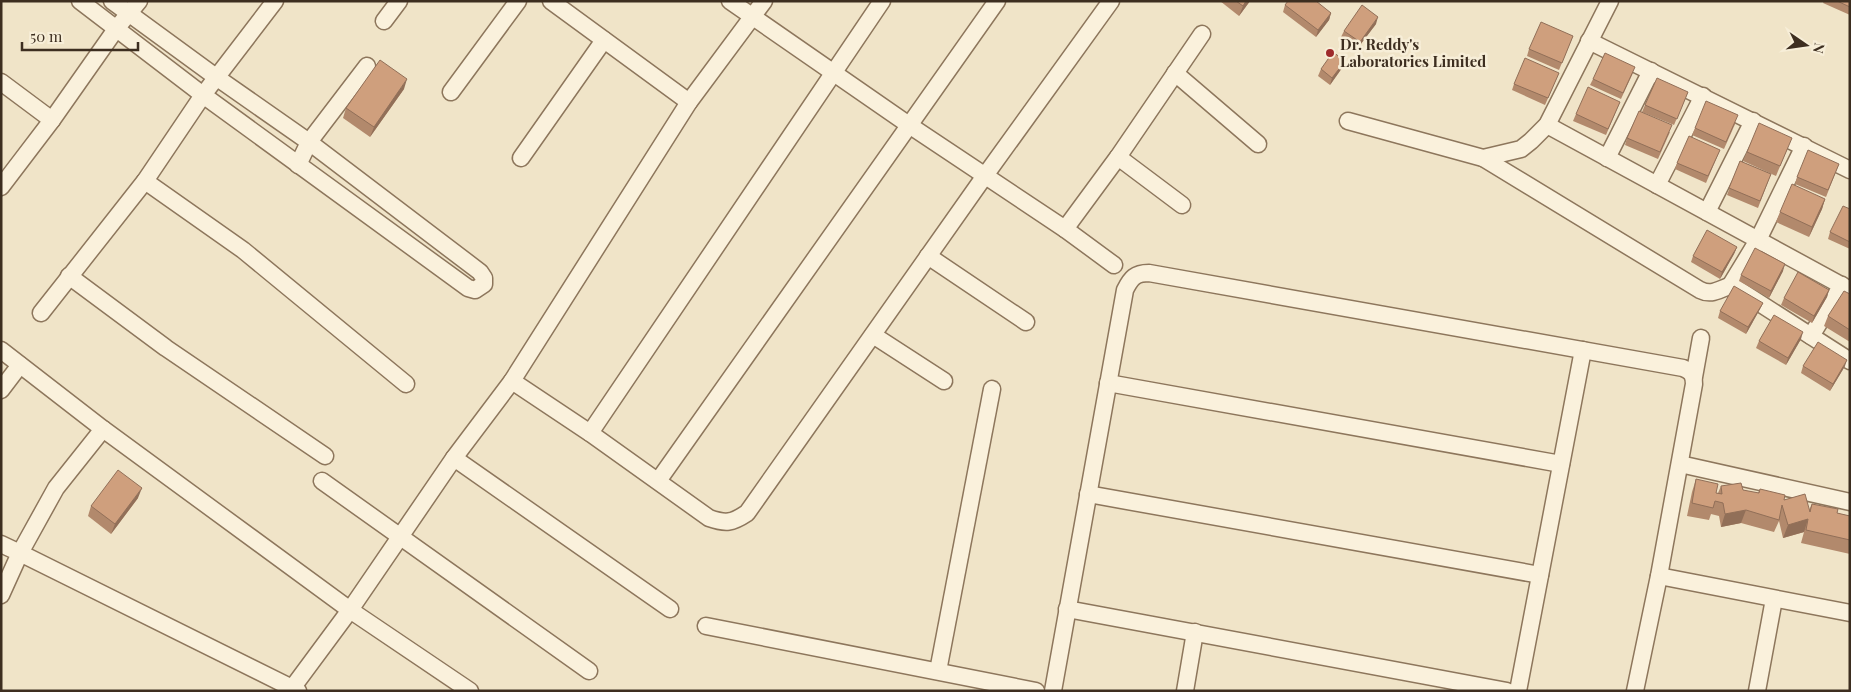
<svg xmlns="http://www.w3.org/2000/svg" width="1851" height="692" font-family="'Playfair Display',serif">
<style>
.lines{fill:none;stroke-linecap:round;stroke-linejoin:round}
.minor-casing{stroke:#8d765c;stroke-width:19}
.minor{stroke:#faf1dc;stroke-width:16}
.wall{fill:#b2896c}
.shaded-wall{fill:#916f58}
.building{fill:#cf9f7d;stroke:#916f58}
.poi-dot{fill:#9e2a2b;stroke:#f7eed8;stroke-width:2}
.labels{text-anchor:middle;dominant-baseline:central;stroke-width:5;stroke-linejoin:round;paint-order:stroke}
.poi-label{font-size:15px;font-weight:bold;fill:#3d2e20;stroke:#f7eed8;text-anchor:start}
</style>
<rect width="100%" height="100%" fill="#f0e4c8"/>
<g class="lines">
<!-- minor casing -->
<g class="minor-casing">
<g id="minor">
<path d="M80,1L203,95L468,288L475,290L484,284V278L480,272L309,142L216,77L112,1"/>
<path d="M551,1L689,102"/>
<path d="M730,1L909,125L1065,229L1118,157L1202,34"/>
<path d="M384,21L399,1"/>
<path d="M1589,41L1850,170"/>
<path d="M1175,73L1258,144"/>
<path d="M1,82L52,120"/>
<path d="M451,92L518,1"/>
<path d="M1348,121L1483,158L1521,149L1531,141L1547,125L1610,1"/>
<path d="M1547,125L1850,290"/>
<path d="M1118,157L1182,205"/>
<path d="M521,158L604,40"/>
<path d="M1483,158L1700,290C1712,296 1719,289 1730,286L1736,288L1850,361"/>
<path d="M1607,158L1651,71"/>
<path d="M298,165L309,142L367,66"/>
<path d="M145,181L243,250L406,384"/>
<path d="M1657,185L1703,96"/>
<path d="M1,187L52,120L116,29L139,1"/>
<path d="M1707,212L1753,121"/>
<path d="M1065,229L1114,265"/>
<path d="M928,256L1026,322"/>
<path d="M69,276L166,348L325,456"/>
<path d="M1730,286L1758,240L1804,146"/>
<path d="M41,313L145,181L203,95L275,1"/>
<path d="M873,335L944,381"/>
<path d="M1811,336L1842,285"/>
<path d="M1,350L103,429L350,610L454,458L512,381L689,102L764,1"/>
<path d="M1694,377L1701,338"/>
<path d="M512,381L590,433L709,518C726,524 732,523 747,513L984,177L1111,1"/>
<path d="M1108,383L1561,464"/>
<path d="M1,390L20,365"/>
<path d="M103,429L56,488L20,553L298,691"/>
<path d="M590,433L882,1"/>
<path d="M454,458L670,609"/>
<path d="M1680,464L1850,502"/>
<path d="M322,481L589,671"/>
<path d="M658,481L997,1"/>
<path d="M1088,494L1540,575"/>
<path d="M1,544L20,553L1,595"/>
<path d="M1659,576L1850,613"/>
<path d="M1067,609L1507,691"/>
<path d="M706,626L1036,691"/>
<path d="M938,671L992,389"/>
<path d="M293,687L350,610L470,691"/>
<path d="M1053,691L1125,290C1131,278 1135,273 1149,273L1683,368C1691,371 1694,375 1694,384L1659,576L1635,691"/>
<path d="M1185,691L1195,632"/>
<path d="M1518,691L1583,350"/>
<path d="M1757,691L1774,599"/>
</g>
</g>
<!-- minor -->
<use href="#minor" class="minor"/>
</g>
<!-- wall -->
<g class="wall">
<path d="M1220,1H1250L1239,16Z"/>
<path d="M1824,1H1850V15L1823,3Z"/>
<path d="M1285,5L1331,13L1329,20L1316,37L1283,12Z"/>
<path d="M1376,24L1357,49L1341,37L1344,31Z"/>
<path d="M1573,36L1559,70L1527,56L1529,49Z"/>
<path d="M1342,68L1330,85L1318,76L1321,69Z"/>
<path d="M1559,73L1545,105L1512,90L1514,84Z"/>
<path d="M1633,73L1621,99L1590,85L1593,79Z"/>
<path d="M404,89L370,137L343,118L346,108Z"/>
<path d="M1688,92L1674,125L1642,112L1645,105Z"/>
<path d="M1620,102L1606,135L1573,121L1576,114Z"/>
<path d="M1736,122L1724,149L1692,135L1695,128Z"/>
<path d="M1670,132L1658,159L1625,145L1627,138Z"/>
<path d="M1788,147L1776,176L1743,161L1747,152Z"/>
<path d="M1720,150L1706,183L1675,169L1677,163Z"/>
<path d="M1740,161L1771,174L1758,208L1727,195Z"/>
<path d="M1839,164L1826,197L1795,184L1797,177Z"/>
<path d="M1825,199L1822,209L1809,237L1776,222L1780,212Z"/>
<path d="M1850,209V249L1828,239L1830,232Z"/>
<path d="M1737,247L1734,254L1720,279L1691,262L1693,256Z"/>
<path d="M1783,271L1769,298L1739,281L1741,275Z"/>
<path d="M1829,290L1827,297L1812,323L1781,305L1784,298Z"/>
<path d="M1850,294V342L1824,326L1828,316Z"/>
<path d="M1763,303L1760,309L1746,334L1718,318L1720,311Z"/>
<path d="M1801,339L1786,365L1756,348L1759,341Z"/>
<path d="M1803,366H1845L1830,391L1801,373Z"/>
<path d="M1696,479L1716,493H1718L1721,486L1758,493L1760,489L1784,500L1809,510L1812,504L1837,513L1850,516V554L1801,543L1804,532L1783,538L1779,521L1774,532L1741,523L1721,527L1719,516L1711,514L1709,520L1687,516L1692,492Z"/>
<path d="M138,498L111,534L88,516L91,506Z"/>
</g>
<!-- shaded-wall -->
<g class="shaded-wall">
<path d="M1246,1H1250L1239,16L1243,6Z"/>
<path d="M1331,13L1329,20L1316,37L1318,30Z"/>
<path d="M1378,17L1376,24L1357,49L1360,42Z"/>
<path d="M1345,61L1342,68L1330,85L1332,78Z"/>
<path d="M407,79L404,89L370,137L374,127Z"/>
<path d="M1825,199L1822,209L1809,237L1812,227Z"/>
<path d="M1737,247L1734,254L1720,279L1722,272Z"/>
<path d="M1785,264L1783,271L1769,298L1771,291Z"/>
<path d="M1829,290L1827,297L1812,323L1814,316Z"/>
<path d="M1763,303L1760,309L1746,334L1748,327Z"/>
<path d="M1803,332L1801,339L1786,365L1788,358Z"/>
<path d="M1847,360L1845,366L1830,391L1833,384Z"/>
<path d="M142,488L138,498L111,534L115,524Z"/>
<path d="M1746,510L1741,523L1721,527L1725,514Z"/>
<path d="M1808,519L1804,532L1783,538L1788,525Z"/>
</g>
<!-- building -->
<g class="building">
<path d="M1236,1H1246L1243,6Z"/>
<path d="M1288,1H1316L1331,13L1318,30L1285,5Z"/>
<path d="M1837,1H1850V7Z"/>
<path d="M1362,5L1378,17L1360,42L1344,31Z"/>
<path d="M1541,22L1573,36L1562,63L1529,49Z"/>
<path d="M1333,52L1345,61L1332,78L1321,69Z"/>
<path d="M1605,53L1635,67L1623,93L1593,79Z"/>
<path d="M1525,58L1559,73L1548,98L1514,84Z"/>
<path d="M380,60L407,79L374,127L346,108Z"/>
<path d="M1657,78L1688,92L1677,119L1645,105Z"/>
<path d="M1588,87L1620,102L1608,129L1576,114Z"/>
<path d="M1706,101L1738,115L1726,142L1695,128Z"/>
<path d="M1639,111L1672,125L1660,152L1627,138Z"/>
<path d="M1759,123L1792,138L1780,166L1747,152Z"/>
<path d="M1689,136L1720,150L1708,176L1677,163Z"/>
<path d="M1808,150L1839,164L1828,190L1797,177Z"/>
<path d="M1740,161L1771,174L1760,201L1729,188Z"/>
<path d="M1792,184L1825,199L1812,227L1780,212Z"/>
<path d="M1843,206L1850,209V242L1830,232Z"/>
<path d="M1707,230L1737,247L1722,272L1693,256Z"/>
<path d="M1755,248L1785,264L1771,291L1741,275Z"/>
<path d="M1798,272L1829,290L1814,316L1784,298Z"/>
<path d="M1734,286L1763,303L1748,327L1720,311Z"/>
<path d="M1844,291L1850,294V330L1828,316Z"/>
<path d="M1774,315L1803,332L1788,358L1759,341Z"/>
<path d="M1818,342L1847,360L1833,384L1803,366Z"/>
<path d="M118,470L142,488L115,524L91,506Z"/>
<path d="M1696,479L1718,484L1716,493L1722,494L1721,486L1741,483L1743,490L1759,493L1760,489L1785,495L1784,500L1805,494L1810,512L1812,504L1838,509L1837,513L1850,516V540L1806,530L1808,519L1788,525L1782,505L1779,520L1746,510L1725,514L1723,503L1715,501L1713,508L1692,503Z"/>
</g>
<!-- markers -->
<circle class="poi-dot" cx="1330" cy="53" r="5"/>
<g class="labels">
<!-- poi labels -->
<g class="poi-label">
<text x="1340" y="44">Dr. Reddy's<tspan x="1340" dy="17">Laboratories Limited</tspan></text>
</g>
</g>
<!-- border -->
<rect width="1851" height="692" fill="none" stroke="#3d2e20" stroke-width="5"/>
<!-- north arrow -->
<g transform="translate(1806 45) rotate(103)" stroke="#f7eed8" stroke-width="4" paint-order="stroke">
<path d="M0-4L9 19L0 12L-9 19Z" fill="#3d2e20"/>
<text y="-8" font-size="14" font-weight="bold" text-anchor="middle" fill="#3d2e20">N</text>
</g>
<!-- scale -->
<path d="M22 42v8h116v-8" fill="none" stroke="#3d2e20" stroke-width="2.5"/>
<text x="30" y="42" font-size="15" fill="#3d2e20" stroke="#f7eed8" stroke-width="4" paint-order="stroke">50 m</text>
</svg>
